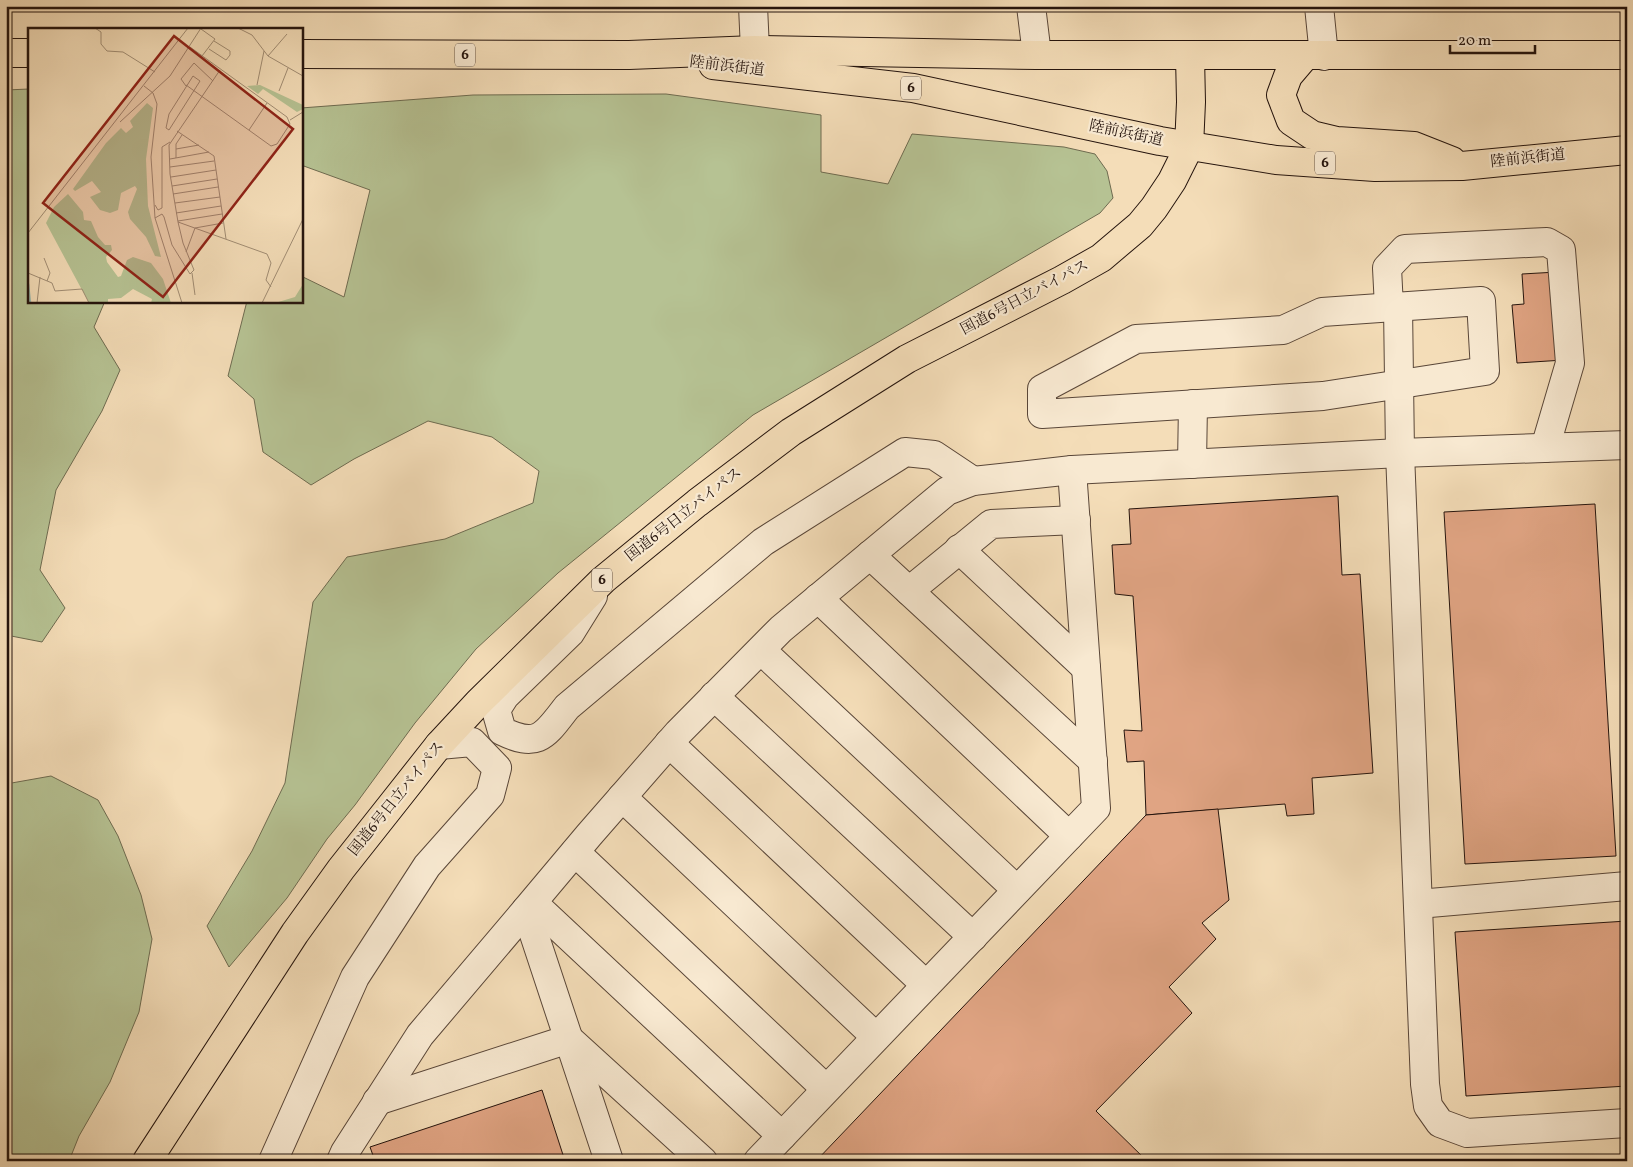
<svg xmlns="http://www.w3.org/2000/svg" width="1633" height="1167" font-family="Vollkorn,'Noto Serif JP',serif">
<style>
.green{fill:#b6c293;stroke:#6e6b50}
.building{fill:#e0a483;stroke:#25140d}
.lines{fill:none;stroke-linecap:round;stroke-linejoin:round}
.minor-casing{stroke:#594638;stroke-width:30}
.highway-casing{stroke:#25140d;stroke-width:30}
.minor{stroke:#f8e9d1;stroke-width:28}
.highway{stroke:#f4ddb8;stroke-width:28}
.labels{text-anchor:middle;dominant-baseline:central;stroke-width:4.5;stroke-linejoin:round;paint-order:stroke}
.shield{fill:#f8e9d1;stroke:#645448;stroke-width:1}
.shield-label{font-size:14px;font-weight:bold;fill:#25140d}
.street-label{font-size:15px;fill:#25140d;stroke:#f8e9d1}
.inset-river{fill:none;stroke:#9cbbb1;stroke-width:2.5}
.inset-road{fill:none;stroke:#a18d74;stroke-width:1}
.view{fill:#8f2418;fill-opacity:0.15;stroke:#8f2418;stroke-width:2.5}
.inset-edge{fill:none;stroke:#25140d;stroke-width:2.5}
</style>
<rect width="100%" height="100%" fill="#f4ddb8"/>
<filter id="stains"><feTurbulence type="fractalNoise" baseFrequency=".004" numOctaves="4"/><feColorMatrix values="0 0 0 0 .2 0 0 0 0 .09 0 0 0 0 .02 0 0 0 .5 -.17"/></filter>
<radialGradient id="worn" r=".72"><stop offset=".6" stop-color="#630" stop-opacity="0"/><stop offset="1" stop-color="#630" stop-opacity=".3"/></radialGradient>
<!-- green -->
<g class="green">
<path d="M29,89V301H105L94,327L120,370L102,411L56,490L40,570L65,608L42,642L6,635V90Z"/>
<path d="M666,94L821,115V172L888,184L912,134L1064,147L1095,154L1107,171L1113,198L1100,213L753,415L558,573L476,649L415,723L355,805L327,839L287,898L229,967L207,926L252,851L285,783L313,602L347,557L445,539L533,503L539,471L492,437L428,421L354,459L311,485L263,452L254,399L228,376L247,301H301V276L344,297L370,190L301,165V108L473,95Z"/>
<path d="M51,776L98,800L118,836L141,895L152,939L139,1012L110,1082L79,1136L69,1161H6V784Z"/>
</g>
<!-- building -->
<g class="building">
<path d="M1557,272L1564,360L1517,363L1512,305L1524,304L1522,274Z"/>
<path d="M1338,496L1342,575L1360,574L1373,773L1312,778L1314,814L1287,816L1285,804L1146,815L1144,761L1127,762L1124,730L1142,731L1133,596L1115,594L1112,545L1131,544L1129,509Z"/>
<path d="M1595,504L1616,856L1465,864L1444,512Z"/>
<path d="M1218,809L1229,900L1202,923L1216,939L1169,987L1192,1013L1096,1111L1147,1161H816L1146,815Z"/>
<path d="M1627,921V1086L1466,1096L1455,932Z"/>
<path d="M542,1090L565,1161H375L370,1147Z"/>
</g>
<g class="lines">
<!-- minor casing -->
<g class="minor-casing">
<g id="minor">
<path d="M753,6L755,50"/>
<path d="M1031,6L1037,55"/>
<path d="M1319,6L1324,56"/>
<path d="M1481,301L1485,371L1323,396L1042,414V389L1136,339L1283,330L1322,312Z"/>
<path d="M1398,306L1400,453L1425,1084L1428,1106L1440,1123L1467,1133L1627,1123"/>
<path d="M1389,307L1387,268L1405,249L1547,242L1561,250L1570,363L1545,448"/>
<path d="M1192,464L1193,404"/>
<path d="M959,549L1086,668"/>
<path d="M870,555L1093,761"/>
<path d="M909,591L991,524L1076,520"/>
<path d="M593,596L570,633L505,696L496,710L502,731C539,749 545,735 567,707L763,542L905,452L934,455L973,481"/>
<path d="M818,598L1069,836"/>
<path d="M761,650L1017,890"/>
<path d="M714,696L973,937"/>
<path d="M669,743L926,985"/>
<path d="M622,797L876,1037"/>
<path d="M575,852L826,1089"/>
<path d="M533,903L782,1136"/>
<path d="M1418,904L1627,886"/>
<path d="M377,1101L569,1039L703,1161"/>
<path d="M273,1161L355,977L427,866L490,795L497,768L472,742L439,745"/>
<path d="M341,1161L345,1152L420,1035L526,910"/>
<path d="M609,1161L526,910L589,835L678,733L781,629L947,491L973,481L1072,470L1400,453L1627,445"/>
<path d="M758,1161L1096,808L1072,470"/>
</g>
</g>
<!-- highway casing -->
<g class="highway-casing">
<g id="highway">
<path d="M6,53H29"/>
<path d="M301,54L629,55L755,50L1037,55H1627"/>
<path d="M1305,56L1288,76L1281,95L1291,121L1312,135L1337,141L1414,146L1452,161"/>
<path d="M713,65L913,88L1160,141L1276,160L1375,167L1462,166L1627,150"/>
<path d="M147,1161L295,933L341,869L394,802L439,745L478,703L603,580L697,503L791,432L907,359L1062,280L1101,258L1140,225L1154,208L1172,181L1189,147L1191,102L1190,56"/>
</g>
</g>
<!-- minor -->
<use href="#minor" class="minor"/>
<!-- highway -->
<use href="#highway" class="highway"/>
</g>
<g class="labels">
<!-- shield labels -->
<g class="shield">
<rect x="455" y="43.5" width="20" height="23" rx="4"/>
<rect x="901" y="76.5" width="20" height="23" rx="4"/>
<rect x="1315" y="151.5" width="20" height="23" rx="4"/>
<rect x="592" y="568.5" width="20" height="23" rx="4"/>
</g>
<g class="shield-label">
<text x="465" y="55">6</text>
<text x="911" y="88">6</text>
<text x="1325" y="163">6</text>
<text x="602" y="580">6</text>
</g>
<!-- street labels -->
<g class="street-label">
<text transform="translate(727 67) rotate(7)">陸前浜街道</text>
<text transform="translate(1126 134) rotate(12)">陸前浜街道</text>
<text transform="translate(1528 159) rotate(-6)">陸前浜街道</text>
<text transform="translate(1025 298) rotate(-28)">国道6号日立バイパス</text>
<text transform="translate(684 515) rotate(-38)">国道6号日立バイパス</text>
<text transform="translate(397 799) rotate(-51)">国道6号日立バイパス</text>
</g>
</g>
<!-- overview -->
<g transform="translate(28 28)">
<rect width="275" height="275" fill="#f4ddb8"/>
<path d="M232,57L275,77V81L269,84L235,61L230,66L219,58ZM119,75L125,80L118,131L120,178L133,229L127,228L118,209L102,191L100,184L109,161L107,158L93,165L90,182L82,185L72,182L62,169L73,164L64,153L47,163L45,161L78,115L93,100L98,105L105,99L102,93ZM40,166L55,184L56,192L63,193L70,209L77,217H83L84,222L78,229L79,234L90,249L93,248L99,232L105,229L123,235L135,251L143,275H123L124,271L105,261L93,270L80,271V275H61L18,195L26,179ZM275,256V275H247L267,269Z" fill="#b6c293"/>
<path class="inset-river" d="M0,256L2,275"/>
<path class="inset-road" d="M67,0L73,4V16L79,23L95,24L127,44M210,0L224,7L240,28L275,48M173,1L187,11L174,28M181,21L198,32L202,27V23L186,13M240,28L259,6M192,42L141,117L142,146L150,194L239,226L243,235L238,252L243,259M165,48L172,53L141,102L138,100L141,86ZM158,57L243,118L249,116L262,96L259,89L162,19M229,57L236,23M116,58L125,65L129,76L123,129L127,190L154,275M158,58L153,51L166,35L185,53M251,63L260,40M262,92L275,84M92,94L142,48L173,0M221,102L239,75M149,103L186,128L198,211M148,121L171,117M148,130V116L154,107M142,131L181,124M142,139L186,133M143,149L188,142M144,158L189,151M145,166L190,159M147,175L192,169M127,177L130,182L134,180V119L142,114M148,185L193,178M127,190L134,186L136,189L144,217L162,246L166,242L155,215L150,194M150,193L194,186M0,205L160,0M158,224L167,200L195,195M16,230L22,245L19,253M0,245L24,255L27,263L54,261L61,275M164,245L167,267M9,275L12,249M234,275L275,191"/>
<path class="view" d="M146,8L265,101L135,269L15,175Z"/>
<rect width="275" height="275" class="inset-edge"/>
</g>
<!-- margin -->
<rect width="1633" height="1167" fill="none" stroke="#f4ddb8" stroke-width="25"/>
<rect x="8" y="8" width="1618" height="1152" fill="none" stroke="#25140d" stroke-width="2.5"/>
<rect x="12" y="12" width="1608" height="1142" fill="none" stroke="#25140d"/>
<!-- scale -->
<path d="M1450 45v8h85v-8" fill="none" stroke="#25140d" stroke-width="2.5"/>
<text x="1458" y="45" font-size="15" fill="#25140d" stroke="#f8e9d1" stroke-width="4" paint-order="stroke">20 m</text>
<rect width="100%" height="100%" filter="url(#stains)"/>
<rect width="100%" height="100%" fill="url(#worn)"/>
</svg>
